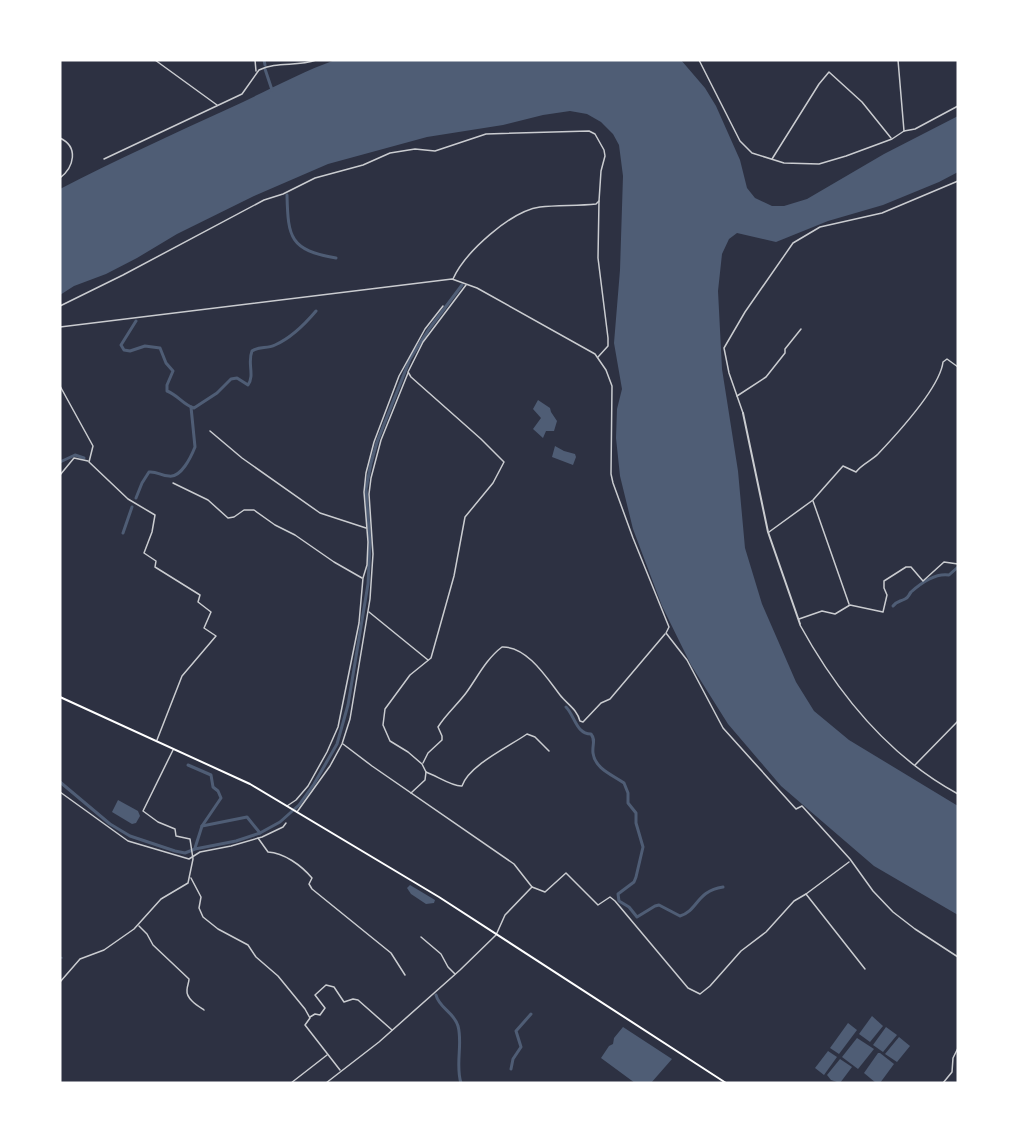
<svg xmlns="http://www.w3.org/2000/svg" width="1018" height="1143" font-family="'Noto Sans',sans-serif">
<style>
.water{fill:#4f5d75}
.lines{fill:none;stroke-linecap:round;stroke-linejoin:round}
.stream{stroke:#4f5d75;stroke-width:1.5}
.canal{stroke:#4f5d75;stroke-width:3}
.minor{stroke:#caccd0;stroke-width:1.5}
.tertiary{stroke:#caccd0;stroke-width:2}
.secondary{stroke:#fff;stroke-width:2}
</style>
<rect width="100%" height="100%" fill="#2d3142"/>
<!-- water -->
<g class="water">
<path d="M335,60H681L705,88L716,106L740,160L747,188L755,198L772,206H784L807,199L884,154L958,116V172L939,182L883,205L828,221L776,242L737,233L729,239L722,254L718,291L722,369L738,471L745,548L762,604L796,682L814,711L849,740L958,806V915L874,866L781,786L728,724L711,697L691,665L662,606L633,529L620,476L616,438L617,409L622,389L614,343L620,270L623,176L619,145L613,134L601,122L587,114L570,111L543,115L503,125L427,137L328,164L254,196L177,234L137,258L106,274L74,286L60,295V189C116,160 173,134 230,108C265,92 299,73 335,60Z"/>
<path d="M538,400L550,408L551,412L557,421L554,431H546L543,438L533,429L541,418L533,409Z"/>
<path d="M555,446L564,451L575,454L576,457L573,465L552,457Z"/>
<path d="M118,800L138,811L140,816L136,823L132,824L112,812Z"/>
<path d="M410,885L435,900L434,903L426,904L411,894L407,888Z"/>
<path d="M872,1016L883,1026L870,1042L859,1034Z"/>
<path d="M848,1023L857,1030L839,1054L830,1048Z"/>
<path d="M623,1027L672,1059L651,1083H635L601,1058L609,1046L613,1044L614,1038Z"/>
<path d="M886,1027L897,1035L883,1052L873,1045Z"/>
<path d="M899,1037L910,1046L897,1062L885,1054Z"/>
<path d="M857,1038L874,1049L858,1069L842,1057Z"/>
<path d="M828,1051L837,1057L824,1075L815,1068Z"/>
<path d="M878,1053H880L894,1064L880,1083H876L864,1073Z"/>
<path d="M840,1059L852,1067L840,1083L831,1080L827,1075Z"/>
</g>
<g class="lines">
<!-- stream -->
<path class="stream" d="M60,957L62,958"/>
<!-- canal -->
<g class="canal">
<path d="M264,60L265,65"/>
<path d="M265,69L272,90"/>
<path d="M287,195C288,238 290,250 336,258"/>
<path d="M136,321L121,345L124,350L130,351L145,346L160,348L166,363L173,371L167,385V391C178,395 183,405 194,408L217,393L231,379L237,378L248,385C255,375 247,363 252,351C259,346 267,349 275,345C291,338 305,324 316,311"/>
<path d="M60,462L75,455L84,458"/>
<path d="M136,498L142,483L149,472C157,471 161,476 169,476C181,478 191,457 195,447L191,407"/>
<path d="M123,533L132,507"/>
<path d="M893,606C897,601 899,602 905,599C909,597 908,596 911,592C921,583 936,573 949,575L958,567"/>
<path d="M566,707C575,716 576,734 591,734C596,740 592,745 593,753C595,769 613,775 624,783L628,793V803L636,813V823L643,847L636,877L634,882L618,894L619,901L629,907L637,917L655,906L659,905L680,916C698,911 696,891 723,887"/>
<path d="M188,765L211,775L213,787L218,791L221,798L202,826L195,848"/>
<path d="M60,782L110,824L130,836L175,851L185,853L195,849L236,841L260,833L280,822L299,805L314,784L337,744L348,705L368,584L370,544L366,489L371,463L377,442L410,359L429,329L462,285"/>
<path d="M202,826L247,817L260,833"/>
<path d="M436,995C439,1008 454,1012 458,1026C463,1044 455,1065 461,1083"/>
<path d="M511,1069L513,1059L521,1047L516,1031L531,1014"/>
</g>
<!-- minor -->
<g class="minor">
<path d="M155,60L217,105"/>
<path d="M255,60L256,71"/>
<path d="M699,60L740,141L752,153L784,163L819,164L846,156L892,139L904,131L915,129L958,106"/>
<path d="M898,60L904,131"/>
<path d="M60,138C79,147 74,167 60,178"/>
<path d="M104,159L242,94L259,70C277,61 297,67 316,60"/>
<path d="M772,159L819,84L829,72L862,102L891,138"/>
<path d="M60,306L123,275L264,200L283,194L315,178L363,165L390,153L415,149L435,151L486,134L589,131L595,134L604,150L605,156L601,171L599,201L596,204C578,206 558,205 540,207C511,211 465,252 453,279"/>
<path d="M60,327L452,279L477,288L595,354L606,370L612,386L611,474L613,483L633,538L669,627L666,633L687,660L723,728L796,809L802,806L850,859L873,891L893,912L915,929L958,957"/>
<path d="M598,357L608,346V338L598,258L599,201"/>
<path d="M60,386L93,446L89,462L128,499L155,515L152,532L144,553L156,561L155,567L200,595L198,602L211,612L204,628L216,636L182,676L157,740"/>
<path d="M737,396L766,377L785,353V349L801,329"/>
<path d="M743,413L729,373L724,348L745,312L793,243L820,227L882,213L958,181"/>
<path d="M210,431L242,458L320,513L366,528"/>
<path d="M60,475L74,458L88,461"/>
<path d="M173,483L208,500L228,518L234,517L244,510H254L275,525L295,535L334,562L362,578"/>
<path d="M813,501L849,604"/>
<path d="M769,532L813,500L843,466L856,472C862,464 871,461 878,454C896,435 940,387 943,362L947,359L958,367"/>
<path d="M369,612L428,660"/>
<path d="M799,619L822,611L835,614L850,605L883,612L887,595L884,588V581L906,567H911L923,581L944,562L958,564"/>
<path d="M800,625C838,694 888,756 958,794"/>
<path d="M343,744L372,766L514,864L532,887"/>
<path d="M423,763L428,753L442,740V736L438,727C446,714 457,705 466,693C477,678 486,659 502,647C527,646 547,678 560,695C567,704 577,709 580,721L583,722L601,703L610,699L665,634"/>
<path d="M915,765L958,721"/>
<path d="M426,772C437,776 453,787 462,786C469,765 510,746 527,734L535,737L549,751"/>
<path d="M60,792L128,841L189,859L200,852L231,846L262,837L283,827L286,823"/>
<path d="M411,793L425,780L426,772L422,764L408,752L390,741L383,725L385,709L410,675L431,658L454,576L465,517L493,483L504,462L481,439L411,377L408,372L423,342L466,285"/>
<path d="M287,806L296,800L308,786L327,752L338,727L359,623L363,578L367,565L368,542L364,492L366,473L374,442L399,376L425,329L443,306"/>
<path d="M297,812L330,766L342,744L350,719L370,599L373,554L369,494L371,478L381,440L408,373"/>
<path d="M258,838L268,852C284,853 301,865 312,878L309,884L312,889L391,953L405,975"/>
<path d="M849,862L806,894L865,969"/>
<path d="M191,878L201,897L199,908L203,917L218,929L248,945L256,957L278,976L305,1009L310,1018L305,1025L340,1070"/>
<path d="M139,926L147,934L153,945L189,979C189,983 187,986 187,990C186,999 198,1006 204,1010"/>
<path d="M421,937L441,954L448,967L455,974"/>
<path d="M60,982L80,959L104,950L134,929L161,899L188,883L193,859L190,839L176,836L175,829L158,822L143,811L173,750"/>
<path d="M310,1017L315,1014L320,1015L325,1008L315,995L326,985L334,987L344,1002L353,999L358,1000L392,1030"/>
<path d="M291,1083L327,1055"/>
<path d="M326,1083L379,1042L460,970L496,935L505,915L530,889L532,887L545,892L566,873L598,905L610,897L615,901L688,988L700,994L710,986L741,951L766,932L794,901L806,894"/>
<path d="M943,1083L952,1072L953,1058L958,1048"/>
</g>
<!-- tertiary -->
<path class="tertiary" d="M743,413L768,532L800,624"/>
<!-- secondary -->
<path class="secondary" d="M60,697L250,784L439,897L726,1083"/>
</g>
<!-- border -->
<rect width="1018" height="1143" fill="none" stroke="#ffffff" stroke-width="123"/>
</svg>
